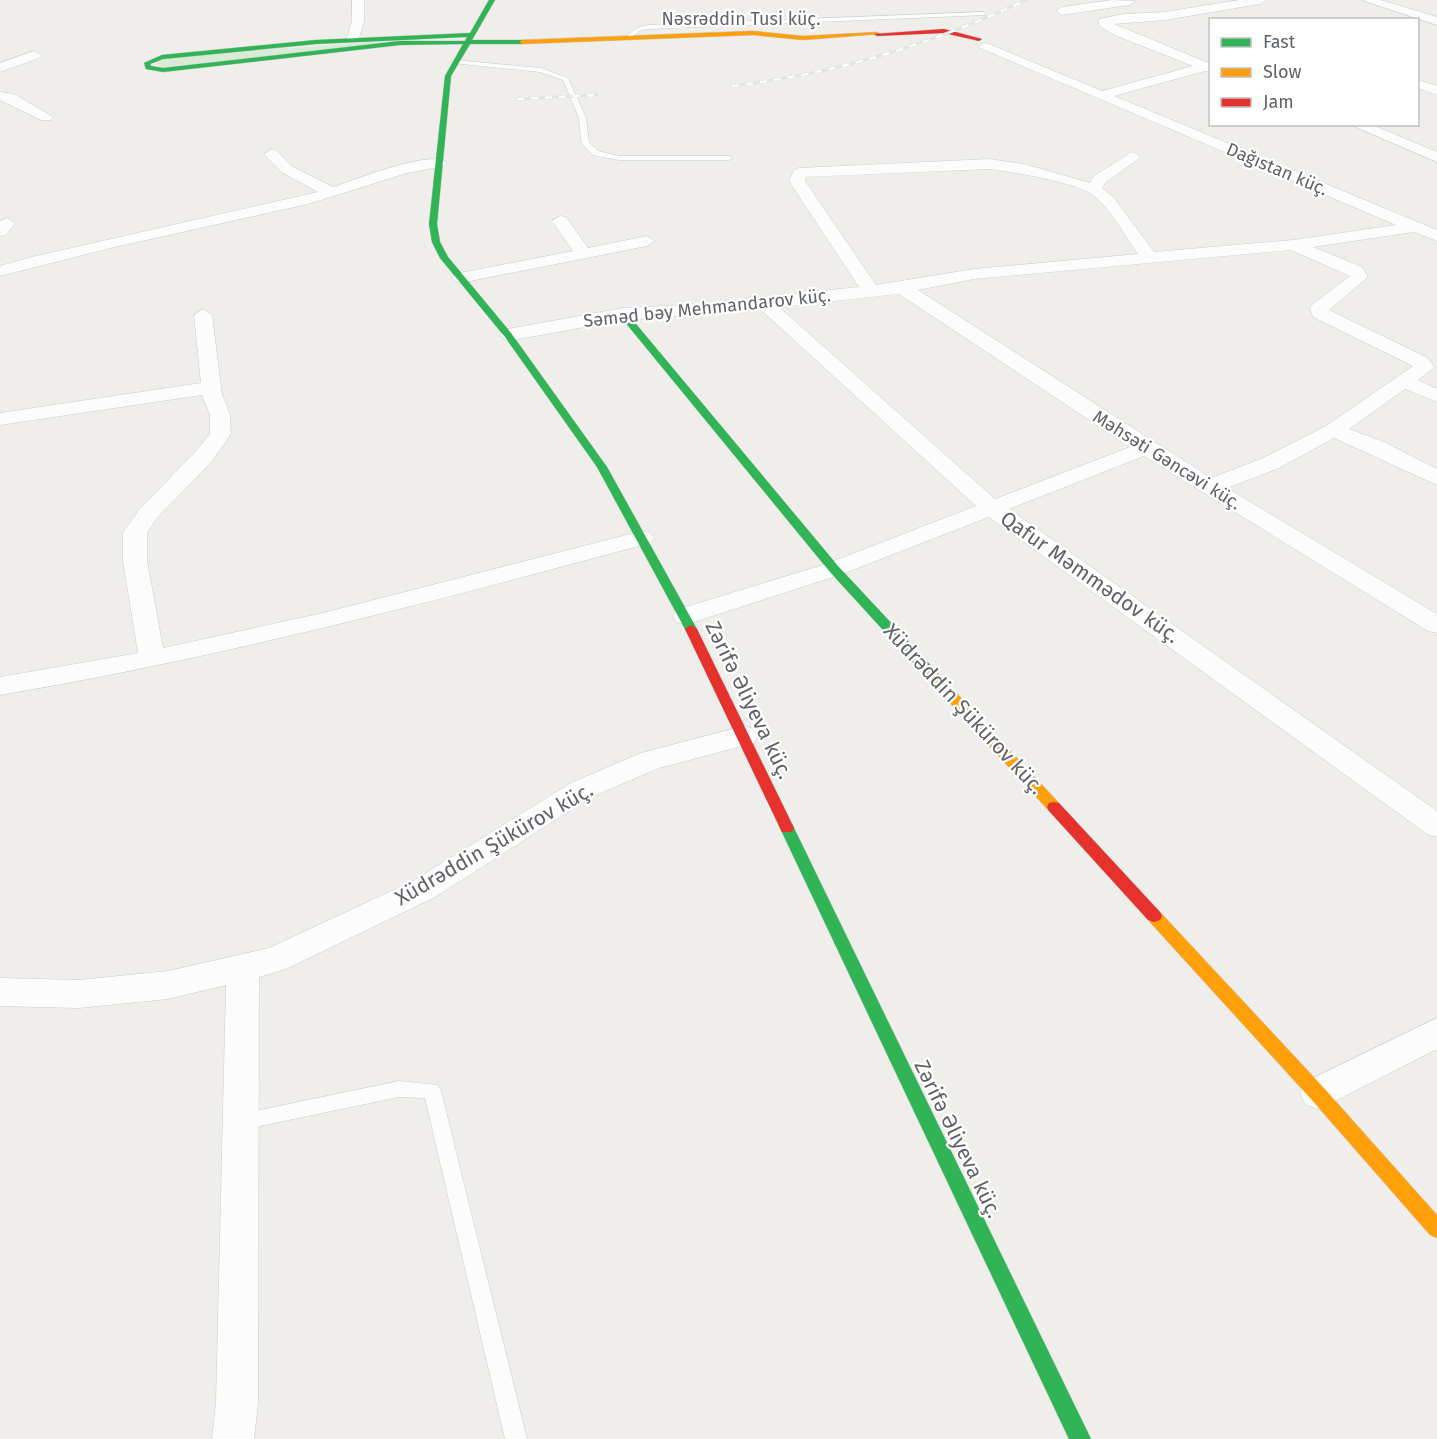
<svg xmlns="http://www.w3.org/2000/svg" width="1437" height="1439" font-family="'Fira Sans',sans-serif">
<style>
.green{fill:#d8ebd6}
.lines{fill:none;stroke-linecap:round;stroke-linejoin:round}
.lane-casing{stroke:#cbcccc;stroke-width:1}
.street-casing{stroke:#cbcccc;stroke-width:1}
.fast-casing{stroke:#cacacb;stroke-width:1}
.slow-casing{stroke:#cacacb;stroke-width:1}
.jam-casing{stroke:#cacacb;stroke-width:1}
.lane{fill:#fdfcfc;fill-rule:evenodd}
.street{fill:#fdfcfc;fill-rule:evenodd}
.fast{fill:#30b455;fill-rule:evenodd}
.slow{fill:#ff9f0a;fill-rule:evenodd}
.jam{fill:#e5322d;fill-rule:evenodd}
.rail-casing{stroke:#e4e4e4;stroke-width:3}
.rail{stroke:#fff;stroke-width:2;stroke-dasharray:7;stroke-linecap:butt}
.labels{text-anchor:middle;dominant-baseline:central;stroke-width:4.5;stroke-linejoin:round;paint-order:stroke}
.far-street-label{font-size:18px;fill:#5f6368;stroke:#fff}
.street-label{font-size:21px;fill:#5f6368;stroke:#fff}
</style>
<rect width="100%" height="100%" fill="#efeeea"/>
<!-- green -->
<path class="green" d="M433,38L161,68L156,62L168,57Z"/>
<g class="lines">
<!-- lane casing -->
<g class="lane-casing">
<g id="lane">
<path d="M984,12L986,15L648,29L641,30L629,39L624,38L637,28L648,25Z"/>
<path d="M454,60L541,68L568,78L586,118L589,142L598,151L619,156H729L733,158L729,160H619L592,155L581,142L579,118L563,80L540,72L452,63Z"/>
<path d="M399,1081L438,1085L441,1091L527,1439H505L425,1098L399,1097L241,1130L235,1128L232,1122L235,1116L241,1114Z"/>
</g>
</g>
<!-- street casing -->
<g class="street-casing">
<g id="street">
<path d="M352,0H364V21L359,38L353,42L347,38L352,21Z"/>
<path d="M1112,0L1135,1L1129,5L1062,15L1056,11L1062,7Z"/>
<path d="M1239,0H1266L1260,4L1165,20L1114,24L1206,62L1210,61V72L1205,71L1114,96L1437,230V241L1414,232L1313,247L1362,267L1368,277L1329,310L1428,358L1434,367L1418,380L1437,389V402L1405,389L1349,429L1384,442L1437,469V485L1334,438L1279,468L1227,488L1437,614V633L1428,631L1144,456L1009,509L1437,811V837L1427,834L989,517L842,574L694,622L685,624L676,622L673,616L676,610L826,564L976,506L760,309L623,320L508,341L499,335L508,329L623,308L685,305L859,287L789,181L794,170L799,168L989,159L1024,164L1090,183L1094,176L1132,152L1137,154L1140,157L1137,160L1106,182L1102,188L1114,198L1154,252L1293,240L1396,225L978,47L984,43L989,44L1102,91L1193,66L1112,34L1099,25V19L1124,14L1165,12ZM989,169C1014,172 1067,181 1088,192C1109,204 1124,235 1138,254L974,269L876,285L805,181L806,177ZM1291,250L1350,276L1313,304L1310,308L1313,317L1413,366L1326,426L1263,458L1211,478L918,290L974,279ZM899,294L1130,447L995,499L779,307Z"/>
<path d="M1362,0H1381L1437,17V25Z"/>
<path d="M34,51L41,55L39,58L0,72V63Z"/>
<path d="M1418,80L1437,86V95L1418,88Z"/>
<path d="M0,92L14,94L53,117L51,120H41L0,100Z"/>
<path d="M1349,124H1370L1437,152V162Z"/>
<path d="M272,149L277,151L291,166L333,187C352,181 433,148 447,163L444,166L407,173L308,204L115,247L0,276V266L32,257L318,192L281,172L264,154Z"/>
<path d="M560,216L566,217L588,248L647,236L655,241L647,246L460,283L451,278L460,273L573,251L552,221Z"/>
<path d="M7,218L15,223L6,235L0,236V221Z"/>
<path d="M203,309L212,315L222,394L230,415L231,434L212,461L156,519L147,533V561L163,648L323,613L642,531L650,533L654,538L650,543C435,601 220,658 0,695V677L138,653L123,561V533L139,510L196,451L210,434V415L202,395L0,425V413L201,383L194,315Z"/>
<path d="M744,726L754,729L758,736L754,743L659,768L591,797L435,897L286,969L259,977L258,1403L254,1439H212L216,1403L226,985L168,999L79,1008L0,1006V978L79,980L168,971L269,948L413,881L571,783L641,753Z"/>
<path d="M1437,1018V1049L1329,1104L1317,1109L1305,1104L1300,1093L1305,1082Z"/>
</g>
</g>
<!-- fast casing -->
<g class="fast-casing">
<g id="fast">
<path d="M489,0H495L472,40H522L525,42L522,44H470L451,76L437,224L440,242L448,257L511,333L607,467L697,629L695,632H687L685,629L597,467L505,337L440,258L432,242L429,224L445,76L463,44L400,45L163,72L146,69L144,63L162,55L316,40L470,33ZM467,37L465,41H400L163,68L151,66L150,64L163,59L316,44Z"/>
<path d="M620,312H626L838,566L936,671L938,674L936,677H926L830,572L620,316Z"/>
<path d="M787,822L792,824L794,828L1091,1439H1069L780,828L782,824Z"/>
</g>
</g>
<!-- slow casing -->
<g class="slow-casing">
<g id="slow">
<path d="M753,31L803,36L877,32L880,34L803,40L753,35L522,44L519,42L522,40Z"/>
<path d="M931,670L936,671L1059,803L1061,807L1059,811H1049L926,677L924,674Z"/>
<path d="M1154,910L1160,912L1323,1087L1437,1215V1238L1430,1235L1311,1099L1148,920L1146,916L1148,912Z"/>
</g>
</g>
<!-- jam casing -->
<g class="jam-casing">
<g id="jam">
<path d="M944,29L982,39L979,41L944,33L877,36L874,34Z"/>
<path d="M691,625L697,629L794,828L792,832H782L780,828L685,629Z"/>
<path d="M1054,802L1059,803L1160,912L1162,916L1160,920L1154,922L1148,920L1049,811L1047,807L1049,803Z"/>
</g>
</g>
<!-- lane -->
<use href="#lane" class="lane"/>
<!-- street -->
<use href="#street" class="street"/>
<!-- fast -->
<use href="#fast" class="fast"/>
<!-- slow -->
<use href="#slow" class="slow"/>
<!-- jam -->
<use href="#jam" class="jam"/>
<!-- rail casing -->
<g class="rail-casing">
<g id="rail">
<path d="M732,86C839,73 929,45 1026,0"/>
<path d="M517,99L597,95"/>
</g>
</g>
<!-- rail -->
<use href="#rail" class="rail"/>
</g>
<g class="labels">
<!-- far-street labels -->
<g class="far-street-label">
<text x="741" y="19">Nəsrəddin Tusi küç.</text>
<text transform="translate(1277 169) rotate(23)">Dağıstan küç.</text>
<text transform="translate(707 308) rotate(-6)">Səməd bəy Mehmandarov küç.</text>
<text transform="translate(1167 460) rotate(32)">Məhsəti Gəncəvi küç.</text>
</g>
<!-- street labels -->
<g class="street-label">
<text transform="translate(1090 577) rotate(35)">Qafur Məmmədov küç.</text>
<text transform="translate(749 700) rotate(64)">Zərifə Əliyeva küç.</text>
<text transform="translate(964 709) rotate(47)">Xüdrəddin Şükürov küç.</text>
<text transform="translate(494 844) rotate(-30)">Xüdrəddin Şükürov küç.</text>
<text transform="translate(958 1139) rotate(64)">Zərifə Əliyeva küç.</text>
</g>
</g>
<!-- legend -->
<rect x="1209" y="18" width="210" height="108" fill="#ffffff" stroke="#bfc1c3" stroke-width="1.5"/>
<rect x="1221" y="38" width="30" height="9" fill="#30b455" stroke="#bfc1c3" stroke-width="1.5"/>
<text x="1263" y="48" font-size="18" fill="#5f6368">Fast</text>
<rect x="1221" y="68" width="30" height="9" fill="#ff9f0a" stroke="#bfc1c3" stroke-width="1.5"/>
<text x="1263" y="78" font-size="18" fill="#5f6368">Slow</text>
<rect x="1221" y="98" width="30" height="9" fill="#e5322d" stroke="#bfc1c3" stroke-width="1.5"/>
<text x="1263" y="108" font-size="18" fill="#5f6368">Jam</text>
</svg>
